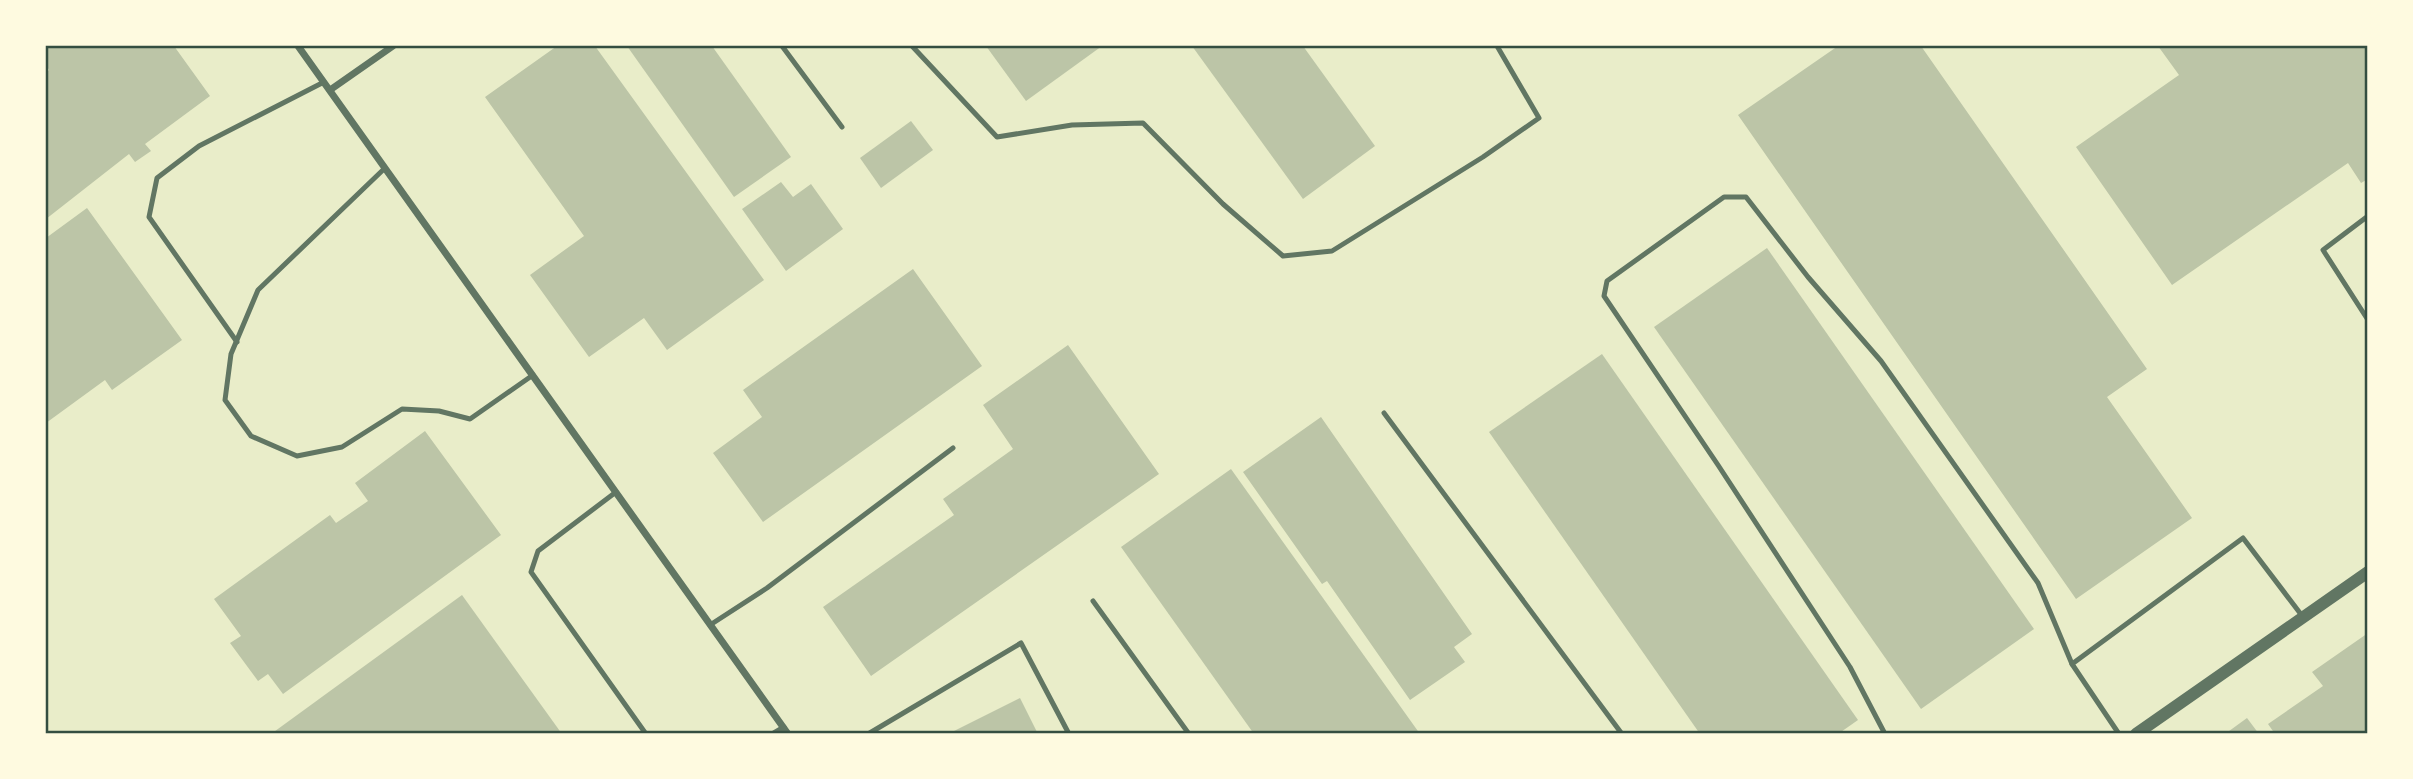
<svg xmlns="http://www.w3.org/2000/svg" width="2413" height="779" font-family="'DejaVu Sans',sans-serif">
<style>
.building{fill:#bcc5a7}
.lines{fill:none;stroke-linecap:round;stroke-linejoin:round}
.service{stroke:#617663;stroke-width:5}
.minor{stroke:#617663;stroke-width:7}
.tertiary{stroke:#617663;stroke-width:12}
.neatline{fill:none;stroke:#344e41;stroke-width:2.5}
</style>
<rect width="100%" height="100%" fill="#e9edc9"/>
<!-- building -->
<g class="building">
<path d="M46,46H174L210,96L145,144L151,151L135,162L129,154L46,219V73L49,70L46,64Z"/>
<path d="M557,46H595L764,280L667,350L644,318L589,357L530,275L584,236L485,97Z"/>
<path d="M627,46H712L791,157L734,197Z"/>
<path d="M986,46H1102L1026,101Z"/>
<path d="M1192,46H1303L1375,146L1303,199Z"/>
<path d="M1838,46H1921L2147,369L2107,397L2192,518L2076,599L1738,115Z"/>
<path d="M2158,46H2368V179L2361,183L2348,163L2172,285L2076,147L2179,75Z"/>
<path d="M911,121L933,150L881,188L860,158Z"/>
<path d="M781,182L793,197L811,184L843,229L786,271L742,209Z"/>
<path d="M87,208L182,340L112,390L105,380L46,423V238Z"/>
<path d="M1767,248L2034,629L1921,709L1654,327Z"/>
<path d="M913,269L982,366L763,522L713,453L762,417L743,390Z"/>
<path d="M1068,345L1159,474L871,676L823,607L954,515L943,499L1013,449L983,405Z"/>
<path d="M1602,354L1858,720L1838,734H1700L1489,432Z"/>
<path d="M1321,417L1472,634L1454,647L1465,662L1410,700L1327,581L1322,584L1243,472Z"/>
<path d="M425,431L501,535L283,694L268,674L258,681L230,643L241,636L214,599L330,515L336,523L368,501L355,483Z"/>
<path d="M1231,469L1420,734H1254L1121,547Z"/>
<path d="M462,595L562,734H271Z"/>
<path d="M2368,633V734H2275L2268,724L2323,686L2312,672Z"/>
<path d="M1020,698L1038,734H948Z"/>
<path d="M2247,718L2259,734H2225Z"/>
</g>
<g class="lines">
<!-- service -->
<g class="service">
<path d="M782,46L842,127"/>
<path d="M912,46L997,137L1072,125L1143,123L1223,204L1283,256L1332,251L1483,157L1539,118L1497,46"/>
<path d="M385,168L258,290L231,354L225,400L251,436L297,456L342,447L402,409L439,411L470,419L533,375"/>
<path d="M2368,216L2323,250L2368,320"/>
<path d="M237,342L149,217L157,178L199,146L324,82"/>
<path d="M1384,413L1622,734"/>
<path d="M616,492L538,551L531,572L646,734"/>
<path d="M1093,601L1189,734"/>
<path d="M710,625L767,588L953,448"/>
<path d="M772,734L784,727"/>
<path d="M868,734L1021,643L1069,734"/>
<path d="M1885,734L1850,667L1718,465L1604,296L1607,281L1724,197H1746L1808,277L1881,361L2038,583L2072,664"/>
<path d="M2119,734L2072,664L2243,538L2303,617"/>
</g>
<!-- minor -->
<g class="minor">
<path d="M298,46L788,734"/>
<path d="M330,90L393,46"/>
</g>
<!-- tertiary -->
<path class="tertiary" d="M2136,734L2368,572"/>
</g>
<!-- border -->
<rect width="2413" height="779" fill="none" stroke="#fefae0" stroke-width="94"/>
<rect x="47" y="47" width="2319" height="685" class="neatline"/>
</svg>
